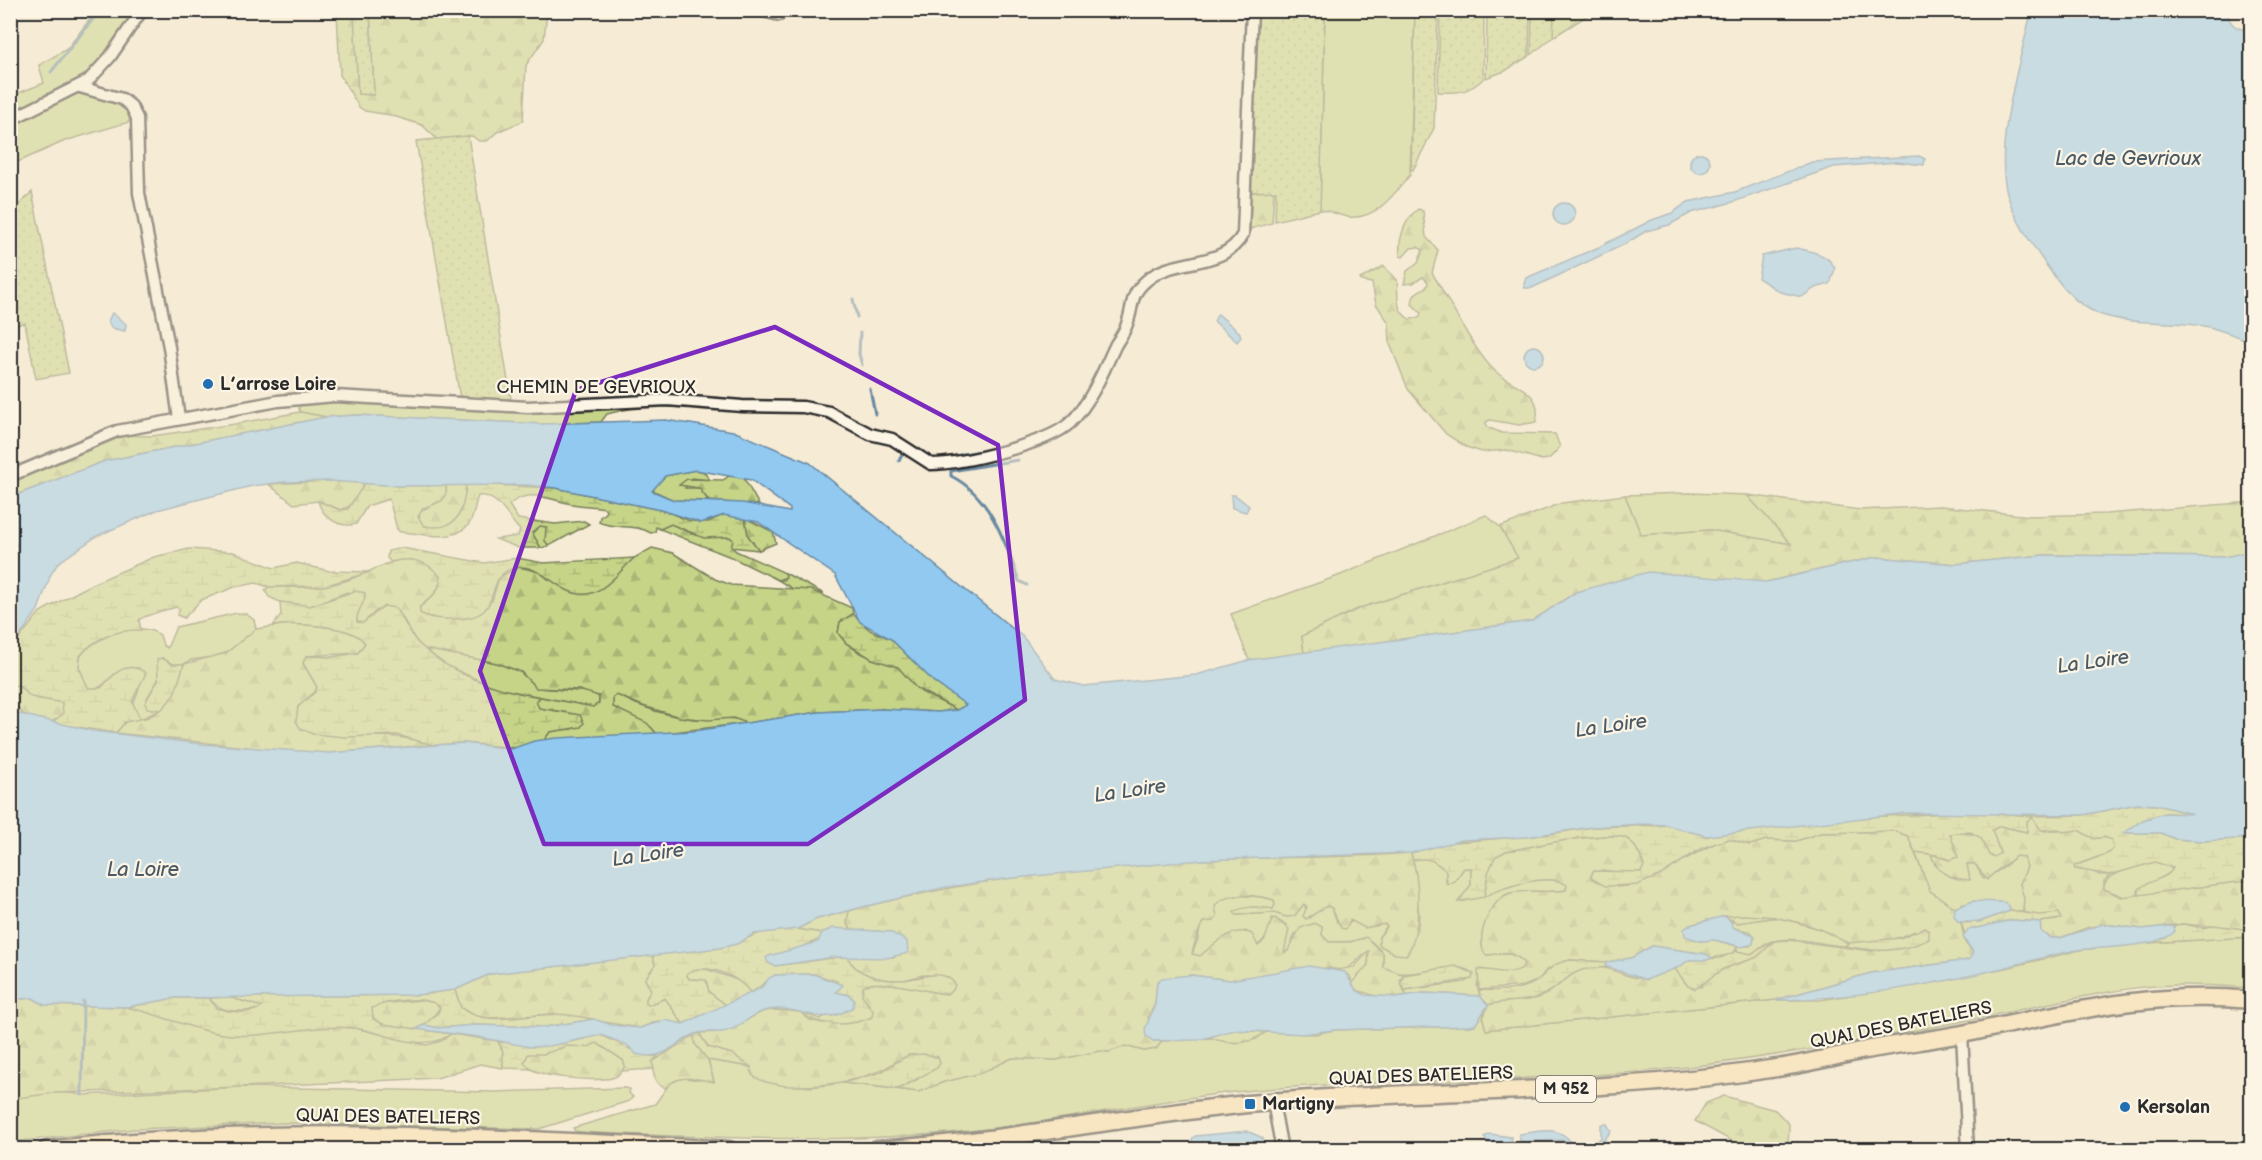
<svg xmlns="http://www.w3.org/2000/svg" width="2262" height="1160" font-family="'Balsamiq Sans',sans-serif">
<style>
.green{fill:#c6d488;stroke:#78805a;stroke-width:1.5}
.forest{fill:url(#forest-firs);stroke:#78805a;stroke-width:1.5}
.wetland{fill:url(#wetland-marsh);stroke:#78805a;stroke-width:1.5}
.garden{fill:url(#garden-dots);stroke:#78805a;stroke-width:1.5}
.water{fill:#92c9f1;stroke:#698aa2;stroke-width:1.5;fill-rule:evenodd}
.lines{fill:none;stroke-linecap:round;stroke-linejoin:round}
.stream{stroke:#698aa2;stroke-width:3}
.street-casing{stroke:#2b2b2b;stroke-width:15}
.primary-casing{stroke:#2b2b2b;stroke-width:21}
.street{stroke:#fcf5e5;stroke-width:10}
.primary{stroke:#fbddab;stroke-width:16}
.marked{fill:none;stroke:#7b2cbf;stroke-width:4.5;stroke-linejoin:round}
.poi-dot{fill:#1f6fb2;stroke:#fcf5e5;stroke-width:2}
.labels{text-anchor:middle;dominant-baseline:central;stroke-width:4.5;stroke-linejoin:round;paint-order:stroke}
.shield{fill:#fcf5e5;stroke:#6a6863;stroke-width:1.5}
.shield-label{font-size:16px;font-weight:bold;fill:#2b2b2b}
.poi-label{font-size:18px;font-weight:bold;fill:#2b2b2b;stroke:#fcf5e5;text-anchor:start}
.street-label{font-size:18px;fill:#2b2b2b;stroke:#fcf5e5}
.water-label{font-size:20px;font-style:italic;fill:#4a5a66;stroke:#fcf5e5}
</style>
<defs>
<pattern id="forest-firs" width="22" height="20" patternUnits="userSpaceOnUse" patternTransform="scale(1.5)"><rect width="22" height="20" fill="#c6d488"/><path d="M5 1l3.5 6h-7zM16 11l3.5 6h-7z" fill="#aab676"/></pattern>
<pattern id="wetland-marsh" width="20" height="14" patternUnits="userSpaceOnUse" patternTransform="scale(1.5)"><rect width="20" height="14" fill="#c6d488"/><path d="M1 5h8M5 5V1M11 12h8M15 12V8" fill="none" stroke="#aab676"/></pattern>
<pattern id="garden-dots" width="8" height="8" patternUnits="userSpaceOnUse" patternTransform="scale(1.5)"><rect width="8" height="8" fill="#c6d488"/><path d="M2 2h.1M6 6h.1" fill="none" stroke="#aab676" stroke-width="1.8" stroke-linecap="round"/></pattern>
</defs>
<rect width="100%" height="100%" fill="#f6ebd5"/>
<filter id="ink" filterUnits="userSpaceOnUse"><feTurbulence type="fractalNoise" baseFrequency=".0167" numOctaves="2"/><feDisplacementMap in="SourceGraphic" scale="12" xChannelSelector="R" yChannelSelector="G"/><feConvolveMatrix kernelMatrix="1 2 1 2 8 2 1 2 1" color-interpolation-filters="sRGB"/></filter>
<g filter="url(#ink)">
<!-- green -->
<g class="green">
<path d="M96,11H138L117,44L83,80L11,117V96L44,83L39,65L67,49Z"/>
<path d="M1325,11H1415L1410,175C1394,194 1377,220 1348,217C1338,215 1329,210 1320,210Z"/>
<path d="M80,92L125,104L130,115L129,122L65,141L11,165V124Z"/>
<path d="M321,400L550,413L560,409L650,404L725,409C710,411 701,409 688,408C661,405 633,406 607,414L601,422L542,424L357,415L326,417L300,412L297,402Z"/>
<path d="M696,470L704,472L710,480L692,478L685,488H699L709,501L674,500L652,490L665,476Z"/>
<path d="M1689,493L1747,495L1792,544L1710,530L1641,535L1625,495Z"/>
<path d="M1486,515L1500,527L1519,558L1360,608L1302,636L1304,653L1249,660L1231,614L1338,576Z"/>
<path d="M785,573L824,594L793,589L778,580H784Z"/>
<path d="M237,613L246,614L254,620L256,629L226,653L213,657L191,660L184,664H172L162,658L158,680L147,698L152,709L161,710L140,719C127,701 135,705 139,688C140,682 139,674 139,668C106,666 109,693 88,688L79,667L80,656C96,637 137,619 160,635L163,645L167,648L176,627Z"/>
<path d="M425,649L497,663L520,672L537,688L591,692L599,697V703L593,707L496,688L445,665Z"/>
<path d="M617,695C640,707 667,716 693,719C711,721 731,714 747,723L657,734L651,727L613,707V697Z"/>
<path d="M1915,852L1931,854L1935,865L1966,867L1969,862L1975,864L1984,879L2003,868L2016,856L2024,857L2027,867L2020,884L2024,898L2023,912L2010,911L2009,906L1963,904L1955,908L1930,891Z"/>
<path d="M1425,858L1432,859L1446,871V882H1454L1464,868H1471V885L1459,902C1487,898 1541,867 1567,885L1566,890C1548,894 1528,889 1510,893C1493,897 1473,939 1486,955C1502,954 1511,950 1524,962L1523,968C1512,976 1493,973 1481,969L1477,986L1480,996L1424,993L1406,996L1405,990L1465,982L1474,975C1457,954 1410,986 1383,967V953L1371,941L1329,942L1322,935V927L1295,934L1288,951L1284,953L1287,925L1272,918L1268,936L1257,946L1246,931L1230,935L1200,956L1192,954L1198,939L1200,927L1206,921H1214C1214,915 1213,906 1218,902C1230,892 1260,896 1274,900L1275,905L1273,909L1252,907L1236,915L1274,913L1287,917L1294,916L1304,904L1310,918L1317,910L1327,906L1332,908L1337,922L1347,924L1353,920C1362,929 1370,928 1381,923L1387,926L1379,937L1411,941L1418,927L1419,916L1413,860Z"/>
<path d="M2155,862L2169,866L2173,871L2138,891L2139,895L2127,898L2104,889C2101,873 2141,866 2155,862Z"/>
<path d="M849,911L847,924L853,930L833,928L822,933L797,929L817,919Z"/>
<path d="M1777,917L1820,929L1848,943L1845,946C1821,945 1790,934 1767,943C1761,945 1757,951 1751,954L1737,951V946H1750L1755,938L1751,932L1734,928L1730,921L1737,923Z"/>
<path d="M2251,937V988C2215,985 2179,983 2143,987C2084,994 2027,1009 1970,1020C1876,1038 1782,1056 1688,1067C1541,1084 1392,1077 1244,1091C1141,1101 1039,1127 936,1134C821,1143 707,1137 592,1133L575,1131L573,1128L655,1104L670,1083L683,1078L714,1081L708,1060L751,1067L786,1084L810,1087L843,1083L918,1092L944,1082L981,1073L1012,1058L1056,1060L1100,1051L1109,1052L1125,1046L1143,1051L1156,1049L1162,1041L1210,1038L1236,1044L1256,1039L1266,1032L1315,1034L1334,1030L1468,1026L1475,1025L1485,1010L1483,1019L1486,1030L1776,1000H1820L1901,987L2006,968L2080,950L2146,943Z"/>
<path d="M1369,951L1368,965L1352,983L1350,976L1335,969L1354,967Z"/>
<path d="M242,1087L494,1092L624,1088L630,1089L629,1093L633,1097L629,1101L539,1129L286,1123L135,1129L11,1142L10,1099C34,1095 59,1089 82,1095Z"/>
</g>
<!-- forest -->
<g class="forest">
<path d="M337,11H354L358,94L374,95L370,11H547L544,39L526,65L523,121L497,132L487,141H479L472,136L437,139L422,125L390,115L365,111L359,107L340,75Z"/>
<path d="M1554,11H1626L1588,15L1553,37Z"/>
<path d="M1274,191L1272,223L1250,229V192Z"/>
<path d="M1418,209L1423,211L1426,237L1438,250L1432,273C1448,298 1475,354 1496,372C1513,387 1544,390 1536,422L1519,425L1490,420L1486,422L1487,427L1502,433L1555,434L1560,447L1549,459L1542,460L1507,450L1482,452L1466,447L1446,434L1408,389L1390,344L1389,323L1376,304L1372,283L1361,281L1360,279L1384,266L1397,281C1399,298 1394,308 1409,319L1419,318L1421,313L1412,304C1413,293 1418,291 1427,287L1428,282L1423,277L1413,283L1404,284L1407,271L1418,263L1423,250L1418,247L1411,248L1403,257L1400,256C1398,239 1404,220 1418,209Z"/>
<path d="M300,412L326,417L105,461L11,497V482L33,470L119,435L152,436L235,424Z"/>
<path d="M729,476L743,477L759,505L709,501L699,488L679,485L687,479L723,480Z"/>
<path d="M329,481L365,483L354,504L341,510L318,501L294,504L268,484Z"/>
<path d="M466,484C465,503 461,526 437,528C430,528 425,527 419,522L420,511L437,503L446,493V485Z"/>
<path d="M1625,495L1641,535L1710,530L1791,544L1747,495L1860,510L1941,506L2030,516L2106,514L2251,502V551L2225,557L2044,555L1956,564L1876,557L1766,582L1576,592L1532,621L1304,653L1302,636L1360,608L1518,558L1500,527L1562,503Z"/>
<path d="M745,518L773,532L776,543L759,550L748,536Z"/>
<path d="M671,524L695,535L730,537L733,540L732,547L736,551L785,573L786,577L778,580L731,557L660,529Z"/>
<path d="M540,526H546L549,546L541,548L532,533Z"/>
<path d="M652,548L673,553L715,579L731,585L811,590L852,608L853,614L840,622L838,633L846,643L860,653L898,667L921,692L957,710L938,712L882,709L819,712L747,723L733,718L708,720L680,717L643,706L617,695L613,697V707L647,723L657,734L544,740L550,732L575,728L568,713L538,708L535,701L540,697L593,707L599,703V696L579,690L536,688L521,672L497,663L425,649L416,641L401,615L377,610L363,623L357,622L356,615L365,597L347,592L310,606L280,602L269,597L265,590L269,587C296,587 322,589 348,580C364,575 389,560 404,559C419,557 431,565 440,576C442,591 430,598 420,607L492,601L499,577L519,567L540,572L548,579L598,590L634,558Z"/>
<path d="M289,624C307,625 354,626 365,643L358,653L306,656L303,663L317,687L315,692L298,707L313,734C354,738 393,731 433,745L329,753L281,751L116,733L125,722C132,718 140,720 148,717C169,709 178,683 184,664L226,653L256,629Z"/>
<path d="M13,685L62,703L63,714C55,726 34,724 23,714C18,710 14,703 11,698Z"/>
<path d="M2032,816L2044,831L2078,830L2112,840L2113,849L2109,853L2079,864L2099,875H2110L2104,881V889L2121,897L2251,880V930L2183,924L2142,929L2112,925L2089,927L2060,938H2051L2041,932L2040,922L2058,920L2023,912L2024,898L2020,884L2027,867L2024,857L2016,856C2007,864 1992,873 1987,880L1975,864H1967L1970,880C1949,879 1937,873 1931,854L1949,860L1954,845L1949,838L1952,833L1977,834L2000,853L1992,830L2000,826L2027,832V821Z"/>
<path d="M1895,831L1908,836L1930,891L1955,908L1958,921L1961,923L1965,943L1973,952L1969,960L1871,973L1776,1000L1486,1030L1483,1019L1488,1005C1507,999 1530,1004 1548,993C1563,984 1571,968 1590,967C1610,965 1625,978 1640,978C1654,979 1662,971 1675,969L1688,986L1701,987L1706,980L1723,969L1757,957L1774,941L1789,940L1872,951L1915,931C1901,938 1865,949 1849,943C1839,940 1830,933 1820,929C1776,913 1734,911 1690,925L1700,941L1715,940L1737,946L1734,954L1712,958L1706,954L1652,946L1631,958L1607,962L1570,960L1546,970L1539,980L1524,986L1479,990L1478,970C1492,968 1509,978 1523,967L1524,962C1511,950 1502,954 1486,955C1473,939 1491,900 1508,894C1523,888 1548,894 1566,890L1567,885C1549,872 1502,887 1484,897L1488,873L1494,857L1506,851C1530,847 1602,831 1623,837C1634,840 1641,856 1644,866L1641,872L1628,874L1602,870L1617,887L1637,885L1719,841L1729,839L1750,845L1766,840L1796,841L1820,833Z"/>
<path d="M1411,853C1420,881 1422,929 1407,955L1395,954L1379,945V937L1387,927L1385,924L1365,928L1350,920L1346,929L1341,928L1332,908L1327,906L1306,919L1303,916L1307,907L1304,904L1294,916L1287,917L1274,913L1236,915L1234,912C1246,905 1260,907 1273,909L1275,905L1274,900C1259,895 1226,891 1215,906L1217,917L1214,921L1203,922C1200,927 1193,947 1192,954L1200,956C1213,945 1233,925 1252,934L1258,946C1270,939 1266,924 1275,918L1289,929L1284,953L1288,951L1300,928L1315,923L1322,927V935L1329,942H1350L1366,937L1383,953V967L1404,975L1400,980L1406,996L1379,997L1356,990L1352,983L1368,965L1369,951C1353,960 1354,974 1328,968L1230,980L1191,975L1157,982L1155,1004L1148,1017L1153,1041H1162L1156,1049L1144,1051L1125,1046L1109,1052L1100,1051L1056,1060L1012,1058L981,1073L944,1082L918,1092L898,1089L918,1079L897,1060C873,1083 778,1097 752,1075L751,1067L732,1054L708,1047L699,1033L722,1032L764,1011L778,1010L800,1012L810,1020L822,1023L867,1019L870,1006L862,996L863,987C876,976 929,992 946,994L953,990C948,985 941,978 934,976C923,972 912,980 901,980C881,981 855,975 847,956L895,957L890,932L853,930L847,924L849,911C964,880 1083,866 1201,860C1271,856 1341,859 1411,853Z"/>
<path d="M653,955L655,965L645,979L651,990L646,999L655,1003L665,998C667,1000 682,1022 683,1024L658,1021L640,1028L554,1014L491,1018L476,1016L461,1008L455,990L490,974Z"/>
<path d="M703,968L743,982L751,993L726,1005L709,992L706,980L689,979L686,974L693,969Z"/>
<path d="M229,997L263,1007L259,1010C239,1011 221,1015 209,998Z"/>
<path d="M33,998L44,1005L127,1007L239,1034L325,1026L355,1028L427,1045L441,1041L451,1034L498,1041L503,1052V1068L480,1064L437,1078L242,1087L54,1093L11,1099V1000Z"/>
<path d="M421,1000L436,1003L440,1007L430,1021L417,1029C403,1030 368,1027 372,1008L379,1004Z"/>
<path d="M1234,1030L1266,1032C1247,1046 1232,1044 1210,1038L1220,1032Z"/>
<path d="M694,1035L695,1044L708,1060L714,1082C698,1079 677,1073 666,1088C654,1086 653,1073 652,1062Z"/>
<path d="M597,1043L623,1060L625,1066C623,1071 618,1077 612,1078C594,1082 533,1078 524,1063L528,1054C548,1053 550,1050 567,1046C577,1044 585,1046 597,1043Z"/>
<path d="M1724,1096L1775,1110L1789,1124L1788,1149L1743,1147L1695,1121L1706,1103Z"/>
</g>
<!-- wetland -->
<g class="wetland">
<path d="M365,483L399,486L446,485V493L442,501L423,508L418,517L424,526C457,532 464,513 466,484L556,488L665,511L690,521L708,522L723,515L745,518L748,536L759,550L731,547L733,540L730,537L704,538L671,524L660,529L656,527L655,532L651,533C634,523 615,530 599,522L600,517L606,513L605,508C594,506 583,506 572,504C551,500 528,487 509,505L518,519L555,524L584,521L589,524L549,546L545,541L546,527L540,526L532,533L541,548H519L496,539L518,536L520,530C508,519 498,493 478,496C474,505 475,516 469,524C453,544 422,533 400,532L397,529L389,499L367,506L356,524C339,528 323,518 318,501L340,510L348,509Z"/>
<path d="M402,548L484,563L517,558L543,563L634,558C622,569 605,592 587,594C558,598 540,558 511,569C481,580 508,621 451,619C441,619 430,619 420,613V607C430,598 442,591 440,576C426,560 411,557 391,562L387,558L388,551Z"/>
<path d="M189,549L233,552L274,568L297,563L329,571L370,572L324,586L269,587L256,583L235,587L201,600L184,618L177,615L180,609L176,607C167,610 144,615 139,620L141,630C118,629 94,638 80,656L79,667L88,688H101C114,674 126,659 146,673L132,701L140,719L125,722L116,733L51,723L63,714L62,703L31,697L19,686L13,685L11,688V649L40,612L92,584L154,557Z"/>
<path d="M355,591L365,593C366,604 355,611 357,622L363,623L384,606L395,608C404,618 409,634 418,643C451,675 496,690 540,697L536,701L539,708L580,715L584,723L581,727L550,732L544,740L517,748L464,743L433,745L397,735L345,737L313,734L300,728L296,721L298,707L315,692L317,687L303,663L306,656L331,657L358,653L365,643C352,624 294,623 273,626L281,615L280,602L310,606Z"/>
<path d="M853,614L870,630L891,639L934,682L967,705L957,710L916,688L898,667L872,659L846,643L838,633L840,622Z"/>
<path d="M162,658L172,664H184C177,685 178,693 161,710L147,708L145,703L158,680L157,659Z"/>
<path d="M2137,804L2157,805L2193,814L2165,813L2143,820L2125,833H2161L2175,839L2203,841L2251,838L2252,880L2139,895V889C2148,880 2169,879 2173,868L2155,862L2110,875L2075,869L2074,866L2109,853L2113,849L2112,840L2104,837L2094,839L2078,830L2063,832L2058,829L2041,830L2032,817L2027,821V832L2000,826L1992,830L2000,853L1994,857L1989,855L1981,838L1970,832L1950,834L1958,857L1949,860L1937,855L1915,852L1908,836L1895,831L1820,833L1796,841L1766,840L1750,845L1729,839L1702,848L1661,875L1637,885L1605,886L1591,878L1593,871L1641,872L1644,866C1641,856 1634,840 1623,837C1602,831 1530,847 1506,851L1495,857L1488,873L1484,897L1458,902L1471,885V868H1464L1454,882L1447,884L1446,871C1434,860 1429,857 1413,860L1411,853L1443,843L1544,835L1592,827L1666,825L1706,836L1861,817L1978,812L2032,816L2083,815Z"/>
<path d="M2010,911L2039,915L2059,913L2061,919L2040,922L2012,920L1969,930L1965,934L1961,923L1979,922Z"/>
<path d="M1744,915L1777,917L1737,923L1724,916Z"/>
<path d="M2183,924L2203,928L2214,925L2251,930V937L2146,943L2166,938L2174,927L2170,926Z"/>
<path d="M1924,928L1929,931V939C1902,953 1874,952 1845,946L1848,943L1900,938Z"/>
<path d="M797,929L822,933L820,939L791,952L769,956L775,966L847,956C855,975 881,981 901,980C918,980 943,966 955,984L953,990L947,994C929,993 876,976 863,987L862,996L873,1011L872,1017C850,1027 818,1027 800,1012L820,1019L854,1000L849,995L836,993L839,988L837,981L813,974L775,975L751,993C739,977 705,960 686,974L689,979L706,980L709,992L726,1005L683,1024L665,998L649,1005L646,1004V999L651,990L645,979L655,965L653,955L720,948L766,931Z"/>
<path d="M1774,941L1757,957L1723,969L1695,989L1688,986L1675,969L1689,960L1720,958L1737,951L1751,954Z"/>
<path d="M1570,960L1607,962V968C1564,965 1568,988 1535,998C1520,1003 1503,1000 1488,1005L1480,996L1479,990C1496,991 1527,991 1539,979C1551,968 1554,963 1570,960Z"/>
<path d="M1455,966L1473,973L1472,979L1405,990L1400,984L1404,975Z"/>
<path d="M455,990L461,1008C485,1027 524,1015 552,1014C567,1014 580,1017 594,1019L545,1027L475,1025L439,1028L424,1025L438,1013L440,1007C428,994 387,1001 372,1008L373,1019L383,1024L451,1034C421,1055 386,1032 354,1028C308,1023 261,1042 216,1033C186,1027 157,1014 127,1007L175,998H209L216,1008C229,1012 251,1015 262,1007L229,997L416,995Z"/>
<path d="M699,1033L708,1047L732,1054L751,1067L708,1060L695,1044L694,1035Z"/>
<path d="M601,1035C618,1042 640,1058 658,1056L652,1062L654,1069L622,1071L625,1066L623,1060L597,1043L588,1047L567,1046L544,1054H528L524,1063L531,1069L503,1068V1052L498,1041C542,1050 559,1045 601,1035Z"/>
<path d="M924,1054L938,1057L940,1063L937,1068L898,1089L843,1083L881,1072L908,1055Z"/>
</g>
<!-- garden -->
<g class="garden">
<path d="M354,11H370L374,95L358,94Z"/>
<path d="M1256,11H1325L1320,210L1275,221L1276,191L1250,192Z"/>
<path d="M1415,11H1438L1434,128L1413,170H1411Z"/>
<path d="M1440,11H1484L1483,79C1468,93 1458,93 1438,92Z"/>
<path d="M1487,11H1530L1529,56L1505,71L1486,78Z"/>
<path d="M1532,11H1554L1553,37L1531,55Z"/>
<path d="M468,136L511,399L460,398L416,141Z"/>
<path d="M32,192L69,373L36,379L25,323L10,326L11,272L15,271L11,248V213Z"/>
</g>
<!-- water -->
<g class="water">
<path d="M2048,10L2227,11C2229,25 2237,30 2251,30V342C2236,336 2220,329 2204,326C2170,320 2132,326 2099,314C2074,304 2059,283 2044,262C2029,240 2014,218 2007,193C1994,145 2020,62 2031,13Z"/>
<circle cx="1700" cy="163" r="10"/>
<path d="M1919,156L1925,159L1924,165L1897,162L1834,167L1733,202L1691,213L1669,225L1646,231L1625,244L1532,288H1525L1524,284L1526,278L1599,247L1652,220L1672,213L1688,202L1735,192L1812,162Z"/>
<circle cx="1564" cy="214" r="11"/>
<path d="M1796,248C1810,251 1830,254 1835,269L1830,284L1815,288L1802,297L1780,292L1758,278L1762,256Z"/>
<path d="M112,313L126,324L125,331L111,328L108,321Z"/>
<path d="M1218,314L1240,333L1241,337L1237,342L1214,321Z"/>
<circle cx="1534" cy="356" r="10"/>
<path d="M357,415L542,424L666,420L733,431L810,463L1023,637L1055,679L1084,686L1196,675L1249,660L1532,621L1576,592L1648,572L1766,582L1876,557L1956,564L2044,555L2225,557L2251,551V838L2203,841L2175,839L2161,833H2124L2143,820L2165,813L2192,814L2157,805L2137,804L2083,815L1908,813L1706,836L1666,825L1642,824L1592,827L1526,837L1462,840L1411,853L1202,860L1004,879L942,888L867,906L817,919L797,929L754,934L737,944L720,948L490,974L455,990L416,995L175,998L127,1007L44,1005L33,998L11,1000V712L93,731L202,744L329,753L464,743L511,749L534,741L557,738L694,731L819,712L882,709L938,712L957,710L966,705L934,682L891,639L860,622L835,575L758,522L724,515L701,523L665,511L556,488L526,485L399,486L329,481L285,482L252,486L157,510L97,536L58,563L51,574L38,610L11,649V561L17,544H11V497L105,461L326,417ZM696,470L751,480L790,509V512L743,503L674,500L652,491L665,476Z"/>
<path d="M1231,495H1235L1249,506L1246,512L1232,508Z"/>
<path d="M1973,901L2004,902L2009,906L2010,911L1979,922H1958L1954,916L1955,908Z"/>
<path d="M1724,916L1729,919L1734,928L1754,935L1753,944L1742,947L1715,940L1700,941L1685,936L1684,929L1690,925Z"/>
<path d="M2012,920L2040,922L2041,932L2051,938H2060L2103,924L2142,929L2170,926L2174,927L2175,931C2161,948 2100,947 2078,950C2054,954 2031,961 2007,967C1936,985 1848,999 1776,1000L1871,973L1969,960L1973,952L1963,937L1968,930Z"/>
<path d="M833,928L890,932L907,941L908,953L887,958L835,957L775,966L768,963L766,958L769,956L818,942L822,933Z"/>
<path d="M1652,946L1706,954L1712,958L1707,960H1689L1679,967L1646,980L1605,966L1607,962L1631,958Z"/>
<path d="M1309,966L1345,972L1356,990L1365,995L1396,997L1424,993L1480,996L1488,1005L1475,1025L1468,1026L1334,1030L1303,1034L1234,1030L1199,1040L1153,1041L1146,1036L1145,1029L1155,1004L1157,982L1162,978L1191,975L1230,980Z"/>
<path d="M813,974L843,985L836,992L849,995L854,1000L853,1007C816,1031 800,1001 764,1011C750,1015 737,1031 722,1032C712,1033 705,1030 695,1034C673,1044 663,1062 636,1054L627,1045L601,1035L550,1046L530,1047L478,1037L417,1029L424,1025L439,1028L475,1025L545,1027L594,1019L612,1025L640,1028L665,1020L683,1024L761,988L769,978L775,975Z"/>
<path d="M1604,1124H1607L1611,1131L1602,1143L1576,1149L1565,1140L1521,1142L1519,1137L1520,1134C1541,1131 1559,1125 1573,1144L1597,1141L1601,1138V1125Z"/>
<path d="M1247,1131L1263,1138V1147L1259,1150L1193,1149L1192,1139L1195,1136Z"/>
<path d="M1490,1134L1511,1137L1512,1141L1504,1144H1489L1484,1137Z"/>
</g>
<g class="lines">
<!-- stream -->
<g class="stream">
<path d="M51,72L100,10"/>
<path d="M853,299L857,317"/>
<path d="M860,333L859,354L862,365"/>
<path d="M870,389L875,414"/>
<path d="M877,441L884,443"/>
<path d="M962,454L982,451"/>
<path d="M1018,460L951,471V476C990,495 1006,543 1019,581L1027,585"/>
<path d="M899,461L903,451L901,449"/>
<path d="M82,1095L83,1001"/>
<path d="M1961,1127L1962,1137"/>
</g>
<!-- street casing -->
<g class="street-casing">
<g id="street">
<path d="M760,10L779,15"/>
<path d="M80,87L122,99L131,106L137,118L139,193L169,347L179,419"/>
<path d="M10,120L88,81L110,57L142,10"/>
<path d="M10,476L117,431L278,401L335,396L528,407L667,400L742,406L803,407L829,412L870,434L892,439L931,464C962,464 1047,444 1070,423C1091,403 1104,369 1116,344C1120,338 1125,331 1127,324C1134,305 1129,295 1147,280C1174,256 1224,270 1243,234L1252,10"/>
<path d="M1962,1034L1968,1150"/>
<path d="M1273,1102L1282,1150"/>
</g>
</g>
<!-- primary casing -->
<g class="primary-casing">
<g id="primary">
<path d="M47,1150C274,1124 502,1138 729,1150"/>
<path d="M876,1150C1008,1142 1138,1113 1270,1102C1437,1088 1604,1095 1770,1069C1803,1065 1834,1056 1866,1050C1898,1044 1930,1040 1962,1034C2065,1014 2144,990 2252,1000"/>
</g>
</g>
<!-- street -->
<use href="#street" class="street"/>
<!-- primary -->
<use href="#primary" class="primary"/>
</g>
</g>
<!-- marked area -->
<path d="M0 0H2262V1160H0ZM775,327L998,445L1025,700L808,844H544L480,671L576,390Z" fill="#f6ebd5" fill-opacity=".55" fill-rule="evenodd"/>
<path class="marked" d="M775,327L998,445L1025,700L808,844H544L480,671L576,390Z"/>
<!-- markers -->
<g class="poi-dot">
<circle cx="208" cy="384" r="6"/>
<rect x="1244" y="1098" width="12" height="12" rx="3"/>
<circle cx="2125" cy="1107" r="6"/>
</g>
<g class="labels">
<!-- shield labels -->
<rect class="shield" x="1536" y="1076" width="60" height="26" rx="4.5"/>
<g class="shield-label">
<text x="1566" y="1089">M 952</text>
</g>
<!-- poi labels -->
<g class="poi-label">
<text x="220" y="384">L’arrose Loire</text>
<text x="1262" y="1104">Martigny</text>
<text x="2137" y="1107">Kersolan</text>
</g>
<!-- street labels -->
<g class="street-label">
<text x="596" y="387">CHEMIN DE GEVRIOUX</text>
<text transform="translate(1901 1025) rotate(-11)">QUAI DES BATELIERS</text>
<text transform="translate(1421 1076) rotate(-2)">QUAI DES BATELIERS</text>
<text transform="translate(388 1117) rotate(1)">QUAI DES BATELIERS</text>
</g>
<!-- water labels -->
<g class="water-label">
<text x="2128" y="159">Lac de Gevrioux</text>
<text transform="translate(2093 662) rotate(-8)">La Loire</text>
<text transform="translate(1611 726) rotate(-8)">La Loire</text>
<text transform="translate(1130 791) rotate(-8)">La Loire</text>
<text transform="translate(648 855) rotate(-8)">La Loire</text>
<text x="143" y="870">La Loire</text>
</g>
</g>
<!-- margin -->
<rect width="2262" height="1160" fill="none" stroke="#fcf5e5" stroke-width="36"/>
<rect x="18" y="18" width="2226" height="1124" fill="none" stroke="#2b2b2b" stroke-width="2" filter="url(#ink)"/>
</svg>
